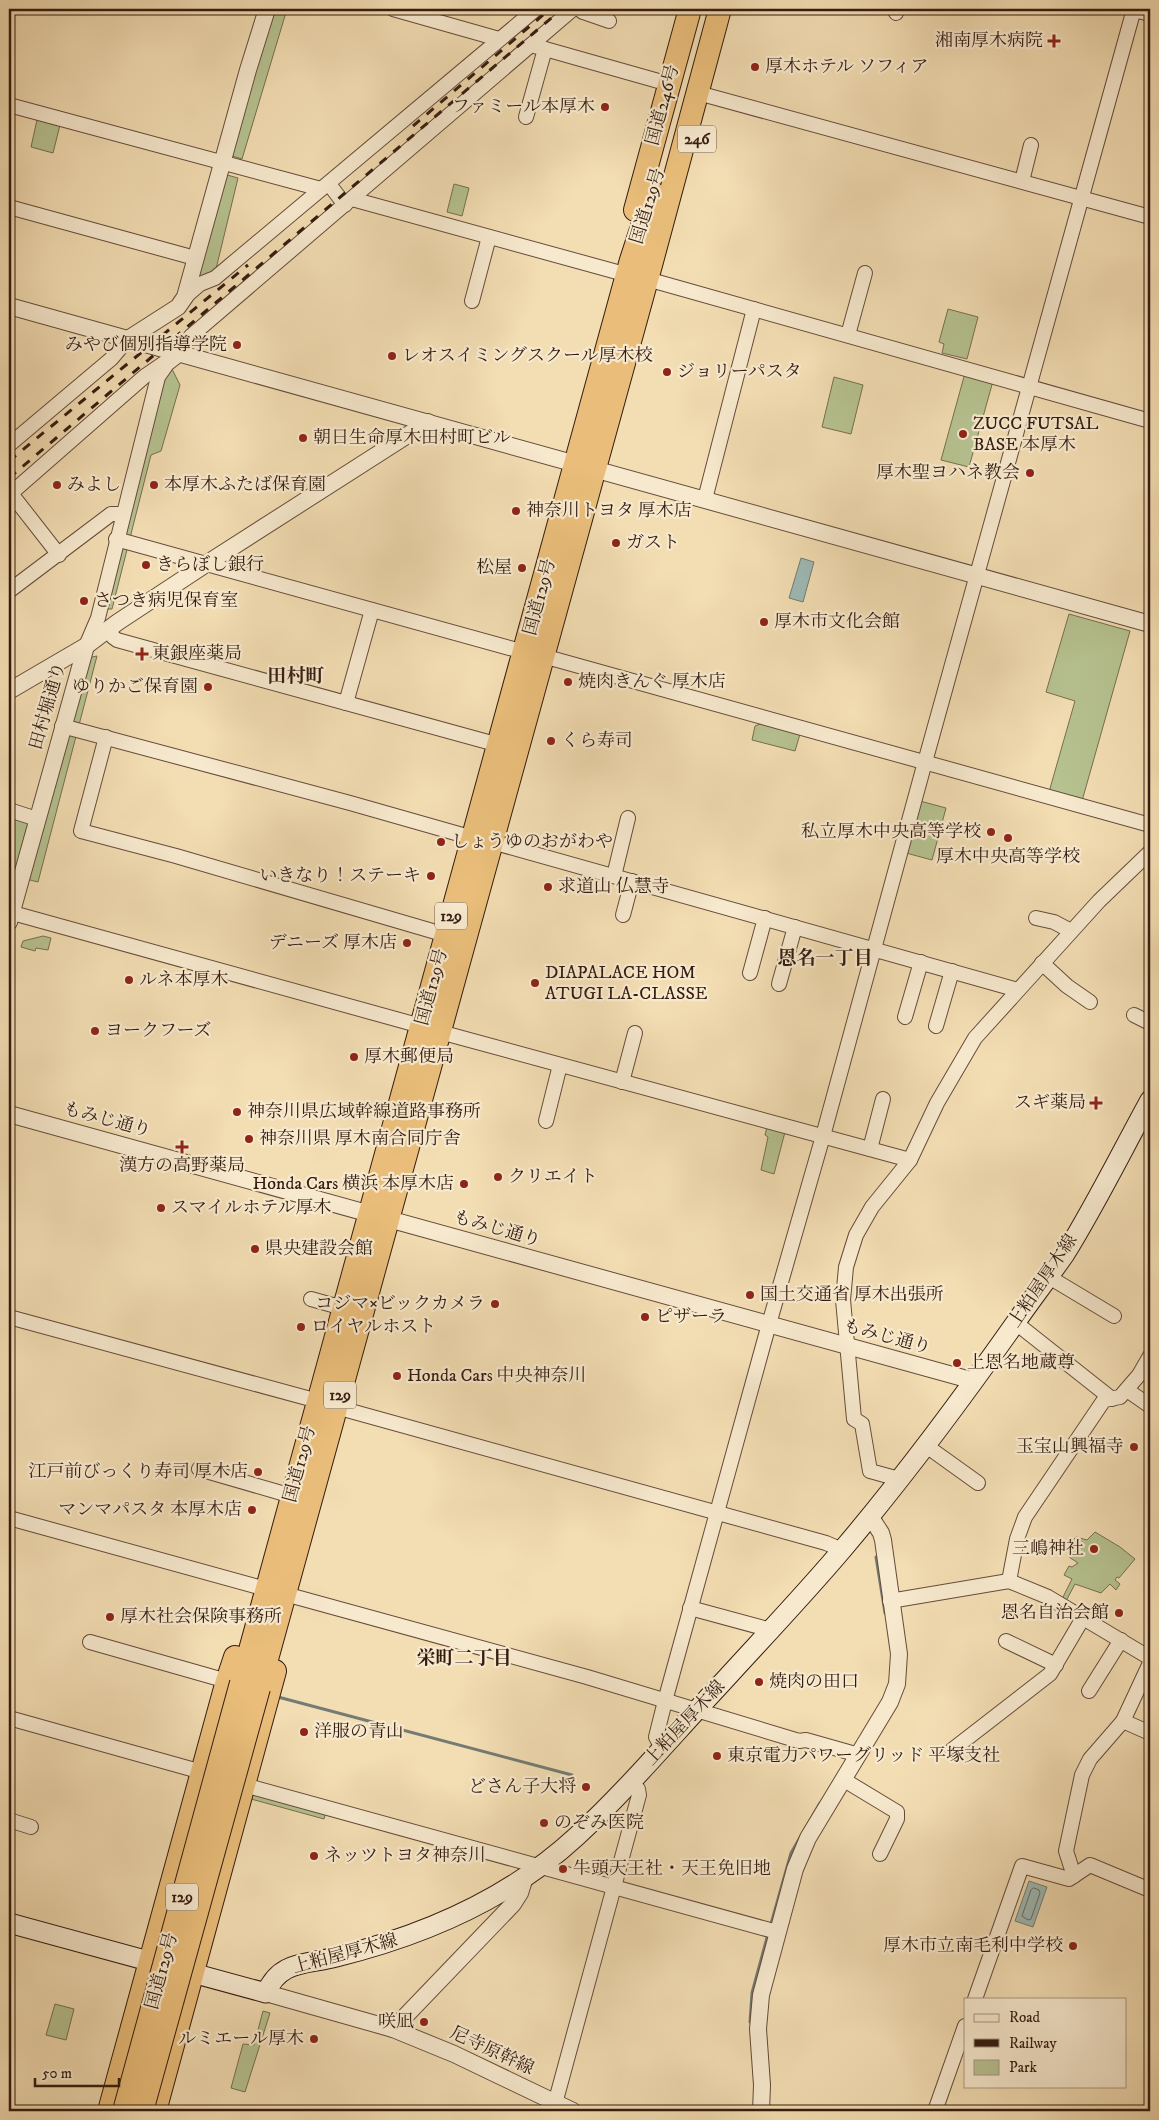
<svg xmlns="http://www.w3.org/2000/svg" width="1159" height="2120" font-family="'IM FELL DW Pica','Noto Serif JP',serif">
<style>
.green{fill:#b6c290;stroke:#756f50}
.water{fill:#9ebab6;stroke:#747b74}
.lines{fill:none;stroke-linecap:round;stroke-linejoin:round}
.shore{stroke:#696b64;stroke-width:1}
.stream{stroke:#747b74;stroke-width:3}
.minor-casing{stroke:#644c3a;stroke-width:16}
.tertiary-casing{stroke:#644c3a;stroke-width:18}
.secondary-casing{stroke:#341c11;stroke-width:21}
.trunk-casing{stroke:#341c11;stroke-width:24}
.minor{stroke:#f7e9ce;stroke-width:14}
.tertiary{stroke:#f7e9ce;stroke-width:16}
.secondary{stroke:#f7e9ce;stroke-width:19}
.trunk{stroke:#eabe7a;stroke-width:22}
.rail{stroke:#341c11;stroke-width:3;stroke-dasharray:9 9;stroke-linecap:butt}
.trunk-bridge-casing{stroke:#341c11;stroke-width:24;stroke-linecap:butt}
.trunk-bridge{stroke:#eabe7a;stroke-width:22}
.poi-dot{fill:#8f2418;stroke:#f7e9ce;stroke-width:2}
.labels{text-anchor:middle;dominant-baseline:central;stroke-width:4.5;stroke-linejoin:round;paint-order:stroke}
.shield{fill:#f7e9ce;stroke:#6e5a4a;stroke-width:1}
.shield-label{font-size:16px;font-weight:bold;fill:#341c11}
.poi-label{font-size:18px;fill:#341c11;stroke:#f7e9ce;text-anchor:start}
.street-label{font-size:18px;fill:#341c11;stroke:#f7e9ce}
.neighbourhood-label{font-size:19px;font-weight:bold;fill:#341c11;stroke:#f7e9ce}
</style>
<rect width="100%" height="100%" fill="#f3ddb3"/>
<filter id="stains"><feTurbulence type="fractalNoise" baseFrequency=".004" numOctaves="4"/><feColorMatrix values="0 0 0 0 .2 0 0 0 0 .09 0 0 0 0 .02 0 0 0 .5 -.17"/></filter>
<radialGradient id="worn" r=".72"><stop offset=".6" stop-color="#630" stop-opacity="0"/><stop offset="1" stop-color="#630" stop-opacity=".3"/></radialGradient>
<!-- green -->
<g class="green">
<path d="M274,9H287L242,159L229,155Z"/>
<path d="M37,120L60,125L53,153L31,147Z"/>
<path d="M220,173L238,178L216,269L202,280L193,279Z"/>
<path d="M454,184L469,188L462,216L447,212Z"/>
<path d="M948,309L978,317L967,359L942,353L944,344L939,342Z"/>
<path d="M171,367L180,385L161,451L151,455L112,609H100L163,375Z"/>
<path d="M965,373L993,381L969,467L941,460Z"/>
<path d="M834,377L863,385L851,434L822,427Z"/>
<path d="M1069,614L1130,631L1082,801L1049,792L1075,701L1046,692Z"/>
<path d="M97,656L38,882L26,879L87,658Z"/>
<path d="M760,724L800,734L795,751L752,740L755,726Z"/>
<path d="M920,801L946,808L932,860L906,853Z"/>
<path d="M9,815L28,823L9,894Z"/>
<path d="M43,936L51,938L48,950L36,948L35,951L21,947L23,941Z"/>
<path d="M767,1127L785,1132L774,1174L761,1170L768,1137L765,1135Z"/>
<path d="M1095,1532L1120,1547L1135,1559L1119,1578L1117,1577L1115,1580L1120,1584L1116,1590L1110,1584L1101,1593L1075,1584L1066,1601L1062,1599L1072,1579L1064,1575L1069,1566L1072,1567L1078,1563L1069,1557L1068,1551L1072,1547L1071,1542L1076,1537L1087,1540Z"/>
<path d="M253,1792L326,1812L324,1819L251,1799Z"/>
<path d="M55,2004L74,2009L66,2040L46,2035Z"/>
<path d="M263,2011L270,2013L245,2092L231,2088L243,2044L254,2045Z"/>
</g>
<!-- water -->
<g class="water">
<path d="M801,558L814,562L803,602L789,598Z"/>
<path d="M1029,1881L1047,1887L1033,1927L1015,1921Z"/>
</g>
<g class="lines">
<!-- shore -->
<path class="shore" d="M1034,1888L1039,1890L1040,1893L1031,1919L1028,1920L1022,1916L1031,1890Z"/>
<!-- stream -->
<g class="stream">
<path d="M876,1557L885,1613"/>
<path d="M278,1697L572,1775"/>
<path d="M771,1924L791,1853L820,1803"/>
<path d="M750,2022L752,1993L768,1934"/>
</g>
<!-- minor casing -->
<g class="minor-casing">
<g id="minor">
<path d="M393,9L499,39"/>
<path d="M579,9L583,12L609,21"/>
<path d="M1130,9L1150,14"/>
<path d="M896,13L897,9"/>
<path d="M531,45L669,84"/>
<path d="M709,96L1150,217"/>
<path d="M9,105L321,189"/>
<path d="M526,117L545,49"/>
<path d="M1022,181L1031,145"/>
<path d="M329,184L345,205"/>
<path d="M352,199L628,275"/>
<path d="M9,207L195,258"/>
<path d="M647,279L1150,421"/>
<path d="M185,297L200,284L215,278L536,9"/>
<path d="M472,301L489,237"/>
<path d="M848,335L865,273"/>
<path d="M9,445L111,359L128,339"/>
<path d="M9,491L59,555"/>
<path d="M9,495L145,376L164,363"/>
<path d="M705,499L754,309"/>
<path d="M116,539L524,652"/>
<path d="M9,591L111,514H123"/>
<path d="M109,628L113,637L117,640L499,745"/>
<path d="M86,646L98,618L158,377L167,364L181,353L191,336L573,9"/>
<path d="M543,656L1150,825"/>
<path d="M346,703L372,610"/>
<path d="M62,726L350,803L473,838"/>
<path d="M106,737L81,831L176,856L446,935"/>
<path d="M9,810L37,819"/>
<path d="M492,842L1018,990"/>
<path d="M614,876L628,818"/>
<path d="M9,912L421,1026"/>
<path d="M623,915L632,881"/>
<path d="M1036,918L1054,922L1071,931"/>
<path d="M1042,963L1067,986L1090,1002"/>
<path d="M750,973L765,918"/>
<path d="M779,984L795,927"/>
<path d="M1134,1015L1150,1023"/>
<path d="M905,1017L921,962"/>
<path d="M936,1026L952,971"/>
<path d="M440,1032L910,1160"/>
<path d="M622,1082L635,1033"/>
<path d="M546,1121L560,1065"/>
<path d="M870,1149L883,1099"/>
<path d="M1049,1277L1114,1316"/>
<path d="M311,1299L343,1308"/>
<path d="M9,1317L318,1401"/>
<path d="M1016,1323L1112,1399"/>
<path d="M1127,1390L1150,1406"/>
<path d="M336,1407L826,1543L842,1550"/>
<path d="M925,1445L978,1483"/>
<path d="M199,1469L292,1496"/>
<path d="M899,1479L870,1471L862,1424L854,1419L843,1300L846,1267L856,1235L872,1207L910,1160L937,1103L975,1038L1099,901L1150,852"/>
<path d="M9,1518L266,1589"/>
<path d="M1009,1581L1017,1539L1025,1517L1104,1400L1120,1397L1139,1375L1150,1356"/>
<path d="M285,1594L587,1677L799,1741L806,1740L859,1755"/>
<path d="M890,1601L1009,1581L1048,1597L1150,1658"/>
<path d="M690,1608L771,1630"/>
<path d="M1006,1641L1056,1665"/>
<path d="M90,1642L227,1681"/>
<path d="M1089,1691L1121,1640"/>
<path d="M9,1718L202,1772"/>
<path d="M1123,1721L1150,1733"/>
<path d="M662,1748L656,1737L665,1701L769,1324L823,1136L925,762L1134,9"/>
<path d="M952,1750L1050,1674L1083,1618"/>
<path d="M844,1780L897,1812V1819L880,1854"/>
<path d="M244,1785L777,1932"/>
<path d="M9,1820L31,1827"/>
<path d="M1074,1876L1066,1851L1082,1775L1090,1759L1123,1721L1150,1663"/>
<path d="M975,1999L1022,1866L1069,1879L1090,1865L1150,1890"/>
<path d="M553,2111L639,1795L638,1789L630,1782"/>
<path d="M935,2111L965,2026"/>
</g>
</g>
<!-- tertiary casing -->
<g class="tertiary-casing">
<g id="tertiary">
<path d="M9,306L1150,624"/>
<path d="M128,339L178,307L185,297L248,70L267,9"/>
<path d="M9,691L86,646L118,622L206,564L428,422"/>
<path d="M9,922L86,646"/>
<path d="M9,1114L974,1381"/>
<path d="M266,1993L393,2029L454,2054L573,2111"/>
<path d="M393,2029L513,1904L520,1893L525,1877"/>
<path d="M761,2111L762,2085L758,2029L761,1995L795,1869L808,1838L890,1702L897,1684L899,1654L883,1540L881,1533L870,1516"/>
</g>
</g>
<!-- secondary casing -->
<g class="secondary-casing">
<path id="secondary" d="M9,1923L266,1993C280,1960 306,1965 336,1957C426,1935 509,1899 577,1836C628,1789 673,1735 720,1685C761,1640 803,1596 842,1550C904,1477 961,1400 1016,1322C1032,1299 1049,1277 1065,1254C1096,1204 1122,1151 1150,1100"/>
</g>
<!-- trunk casing -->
<g class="trunk-casing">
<g id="trunk">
<path d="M635,210L690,9"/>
<path d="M241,1683L631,260L653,193"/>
<path d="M259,1688L651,265L720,9"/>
<path d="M109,2111L227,1681L235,1657"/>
<path d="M155,2111L275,1671"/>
</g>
</g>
<!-- minor -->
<use href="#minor" class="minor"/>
<!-- tertiary -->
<use href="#tertiary" class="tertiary"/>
<!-- secondary -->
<use href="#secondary" class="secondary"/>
<!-- trunk -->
<use href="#trunk" class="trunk"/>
<!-- rail -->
<g class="rail">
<path d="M413,126L550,9"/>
<path d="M9,461L248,265"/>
<path d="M9,478L562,9"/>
</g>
<!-- trunk-bridge casing -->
<g class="trunk-bridge-casing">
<g id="trunk-bridge">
<path d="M124,2111L241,1683"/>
<path d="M142,2111L259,1688"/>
</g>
</g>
<!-- trunk-bridge -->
<use href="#trunk-bridge" class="trunk-bridge"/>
</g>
<!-- markers -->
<g class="poi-dot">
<path d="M1051.5 33.5h5v5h5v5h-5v5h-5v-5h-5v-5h5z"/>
<circle cx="755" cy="67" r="5"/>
<circle cx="605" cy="107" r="5"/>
<circle cx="237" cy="345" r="5"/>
<circle cx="392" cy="356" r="5"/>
<circle cx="667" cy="372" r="5"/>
<circle cx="963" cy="434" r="5"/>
<circle cx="303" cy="438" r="5"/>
<circle cx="1030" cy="473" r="5"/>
<circle cx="57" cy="485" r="5"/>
<circle cx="154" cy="485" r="5"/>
<circle cx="516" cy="511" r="5"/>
<circle cx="616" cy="543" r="5"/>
<circle cx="146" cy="565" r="5"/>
<circle cx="522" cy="568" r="5"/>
<circle cx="84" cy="601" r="5"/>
<circle cx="764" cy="622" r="5"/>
<path d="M139.5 646.5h5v5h5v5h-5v5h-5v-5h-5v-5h5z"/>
<circle cx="568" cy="682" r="5"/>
<circle cx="208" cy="687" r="5"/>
<circle cx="551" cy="741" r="5"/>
<circle cx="991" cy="832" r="5"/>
<circle cx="1008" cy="838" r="5"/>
<circle cx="441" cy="842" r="5"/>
<circle cx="431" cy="876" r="5"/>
<circle cx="548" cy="887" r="5"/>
<circle cx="407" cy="943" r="5"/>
<circle cx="129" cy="980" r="5"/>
<circle cx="535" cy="983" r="5"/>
<circle cx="95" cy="1031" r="5"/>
<circle cx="354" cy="1057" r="5"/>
<path d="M1093.5 1095.5h5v5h5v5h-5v5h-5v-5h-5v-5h5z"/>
<circle cx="237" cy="1112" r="5"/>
<circle cx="249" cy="1139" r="5"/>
<path d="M179.5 1139.5h5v5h5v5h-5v5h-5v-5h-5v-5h5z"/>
<circle cx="498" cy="1177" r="5"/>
<circle cx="464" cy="1184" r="5"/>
<circle cx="161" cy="1208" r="5"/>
<circle cx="255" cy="1249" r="5"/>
<circle cx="750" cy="1295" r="5"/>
<circle cx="495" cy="1304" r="5"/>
<circle cx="645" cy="1317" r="5"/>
<circle cx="301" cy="1327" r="5"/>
<circle cx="957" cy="1363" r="5"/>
<circle cx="397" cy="1376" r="5"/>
<circle cx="1134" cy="1447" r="5"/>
<circle cx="258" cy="1472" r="5"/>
<circle cx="252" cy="1510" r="5"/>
<circle cx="1094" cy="1549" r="5"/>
<circle cx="1119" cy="1613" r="5"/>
<circle cx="110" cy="1617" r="5"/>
<circle cx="759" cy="1682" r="5"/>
<circle cx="304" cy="1732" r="5"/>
<circle cx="717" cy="1756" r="5"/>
<circle cx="586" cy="1787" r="5"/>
<circle cx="544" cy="1823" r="5"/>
<circle cx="314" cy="1856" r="5"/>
<circle cx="563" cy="1869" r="5"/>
<circle cx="1073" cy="1946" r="5"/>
<circle cx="424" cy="2022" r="5"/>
<circle cx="314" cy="2039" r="5"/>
</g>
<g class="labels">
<!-- shield labels -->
<g class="shield">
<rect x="678" y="125.5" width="38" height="27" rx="4"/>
<rect x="435" y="902.5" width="32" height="27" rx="4"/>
<rect x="324" y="1381.5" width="32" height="27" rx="4"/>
<rect x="166" y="1883.5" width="32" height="27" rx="4"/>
</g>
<g class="shield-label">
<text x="697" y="139">246</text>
<text x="451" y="916">129</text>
<text x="340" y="1395">129</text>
<text x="182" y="1897">129</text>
</g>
<!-- poi labels -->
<g class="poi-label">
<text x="1043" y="41" text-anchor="end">湘南厚木病院</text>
<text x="765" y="67">厚木ホテル ソフィア</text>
<text x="595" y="107" text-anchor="end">ファミール本厚木</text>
<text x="227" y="345" text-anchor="end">みやび個別指導学院</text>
<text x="402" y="356">レオスイミングスクール厚木校</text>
<text x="677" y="372">ジョリーパスタ</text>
<text x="973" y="424">ZUCC FUTSAL<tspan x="973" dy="21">BASE 本厚木</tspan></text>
<text x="313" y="438">朝日生命厚木田村町ビル</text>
<text x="1020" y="473" text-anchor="end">厚木聖ヨハネ教会</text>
<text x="67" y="485">みよし</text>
<text x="164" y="485">本厚木ふたば保育園</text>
<text x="526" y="511">神奈川トヨタ 厚木店</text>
<text x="626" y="543">ガスト</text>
<text x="156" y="565">きらぼし銀行</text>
<text x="512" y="568" text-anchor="end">松屋</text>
<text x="94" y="601">さつき病児保育室</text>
<text x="774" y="622">厚木市文化会館</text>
<text x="152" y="654">東銀座薬局</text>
<text x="578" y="682">焼肉きんぐ 厚木店</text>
<text x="198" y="687" text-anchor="end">ゆりかご保育園</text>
<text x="561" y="741">くら寿司</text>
<text x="981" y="832" text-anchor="end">私立厚木中央高等学校</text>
<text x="451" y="842">しょうゆのおがわや</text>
<text x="1008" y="857" text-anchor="middle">厚木中央高等学校</text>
<text x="421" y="876" text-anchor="end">いきなり！ステーキ</text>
<text x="558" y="887">求道山 仏慧寺</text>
<text x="397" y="943" text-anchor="end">デニーズ 厚木店</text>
<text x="545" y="973">DIAPALACE HOM<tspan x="545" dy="21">ATUGI LA-CLASSE</tspan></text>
<text x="139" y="980">ルネ本厚木</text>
<text x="105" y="1031">ヨークフーズ</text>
<text x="364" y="1057">厚木郵便局</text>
<text x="1086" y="1103" text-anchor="end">スギ薬局</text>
<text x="247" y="1112">神奈川県広域幹線道路事務所</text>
<text x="259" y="1139">神奈川県 厚木南合同庁舎</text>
<text x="182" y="1166" text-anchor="middle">漢方の高野薬局</text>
<text x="508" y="1177">クリエイト</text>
<text x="454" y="1184" text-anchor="end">Honda Cars 横浜 本厚木店</text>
<text x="171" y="1208">スマイルホテル厚木</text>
<text x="265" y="1249">県央建設会館</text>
<text x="760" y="1295">国土交通省 厚木出張所</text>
<text x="485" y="1304" text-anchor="end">コジマ×ビックカメラ</text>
<text x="655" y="1317">ピザーラ</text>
<text x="311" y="1327">ロイヤルホスト</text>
<text x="967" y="1363">上恩名地蔵尊</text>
<text x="407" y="1376">Honda Cars 中央神奈川</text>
<text x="1124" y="1447" text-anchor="end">玉宝山興福寺</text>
<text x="248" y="1472" text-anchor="end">江戸前びっくり寿司 厚木店</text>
<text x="242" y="1510" text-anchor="end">マンマパスタ 本厚木店</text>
<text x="1084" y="1549" text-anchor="end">三嶋神社</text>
<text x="1109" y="1613" text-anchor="end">恩名自治会館</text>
<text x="120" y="1617">厚木社会保険事務所</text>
<text x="769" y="1682">焼肉の田口</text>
<text x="314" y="1732">洋服の青山</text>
<text x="727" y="1756">東京電力パワーグリッド 平塚支社</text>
<text x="576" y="1787" text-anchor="end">どさん子大将</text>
<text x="554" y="1823">のぞみ医院</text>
<text x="324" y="1856">ネッツトヨタ神奈川</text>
<text x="573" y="1869">牛頭天王社・天王免旧地</text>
<text x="1063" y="1946" text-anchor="end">厚木市立南毛利中学校</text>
<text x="414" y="2022" text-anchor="end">咲凪</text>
<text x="304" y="2039" text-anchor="end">ルミエール厚木</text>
</g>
<!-- street labels -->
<g class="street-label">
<text transform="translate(663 105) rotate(-75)">国道246号</text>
<text transform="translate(648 206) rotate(-73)">国道129号</text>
<text transform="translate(540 597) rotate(-75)">国道129号</text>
<text transform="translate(48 706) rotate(-74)">田村堀通り</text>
<text transform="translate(432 987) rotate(-75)">国道129号</text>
<text transform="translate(107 1120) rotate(15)">もみじ通り</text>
<text transform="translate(497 1229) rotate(16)">もみじ通り</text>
<text transform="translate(1043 1281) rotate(-56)">上粕屋厚木線</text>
<text transform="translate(887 1337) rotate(15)">もみじ通り</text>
<text transform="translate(300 1464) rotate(-75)">国道129号</text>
<text transform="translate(685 1723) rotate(-47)">上粕屋厚木線</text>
<text transform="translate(345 1954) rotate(-15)">上粕屋厚木線</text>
<text transform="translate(162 1971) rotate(-75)">国道129号</text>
<text transform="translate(492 2051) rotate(25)">尼寺原幹線</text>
</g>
<!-- neighbourhood labels -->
<g class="neighbourhood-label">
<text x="296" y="676">田村町</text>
<text x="825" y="958">恩名一丁目</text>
<text x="464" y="1658">栄町二丁目</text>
</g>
</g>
<!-- margin -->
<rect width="1159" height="2120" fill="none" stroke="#f3ddb3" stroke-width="30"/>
<rect x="10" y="10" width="1139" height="2100" fill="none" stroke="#341c11" stroke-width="2.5"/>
<rect x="15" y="15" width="1129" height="2090" fill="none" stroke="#341c11"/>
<!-- legend -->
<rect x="964" y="1998" width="162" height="90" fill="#f7e9ce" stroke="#a99782"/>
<rect x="974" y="2014" width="25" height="8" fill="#f7e9ce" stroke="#a99782"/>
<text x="1009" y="2022" font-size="15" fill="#341c11">Road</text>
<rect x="974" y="2039" width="25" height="8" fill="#341c11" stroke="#a99782"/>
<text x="1009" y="2048" font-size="15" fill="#341c11">Railway</text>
<rect x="974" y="2060" width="25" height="15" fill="#b6c290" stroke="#a99782"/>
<text x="1009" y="2072" font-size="15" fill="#341c11">Park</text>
<!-- scale -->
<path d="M35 2078v8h84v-8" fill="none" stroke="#341c11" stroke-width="2.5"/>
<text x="42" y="2078" font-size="15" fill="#341c11" stroke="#f7e9ce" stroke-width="4" paint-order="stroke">50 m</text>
<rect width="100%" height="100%" filter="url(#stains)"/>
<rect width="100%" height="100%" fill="url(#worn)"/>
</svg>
